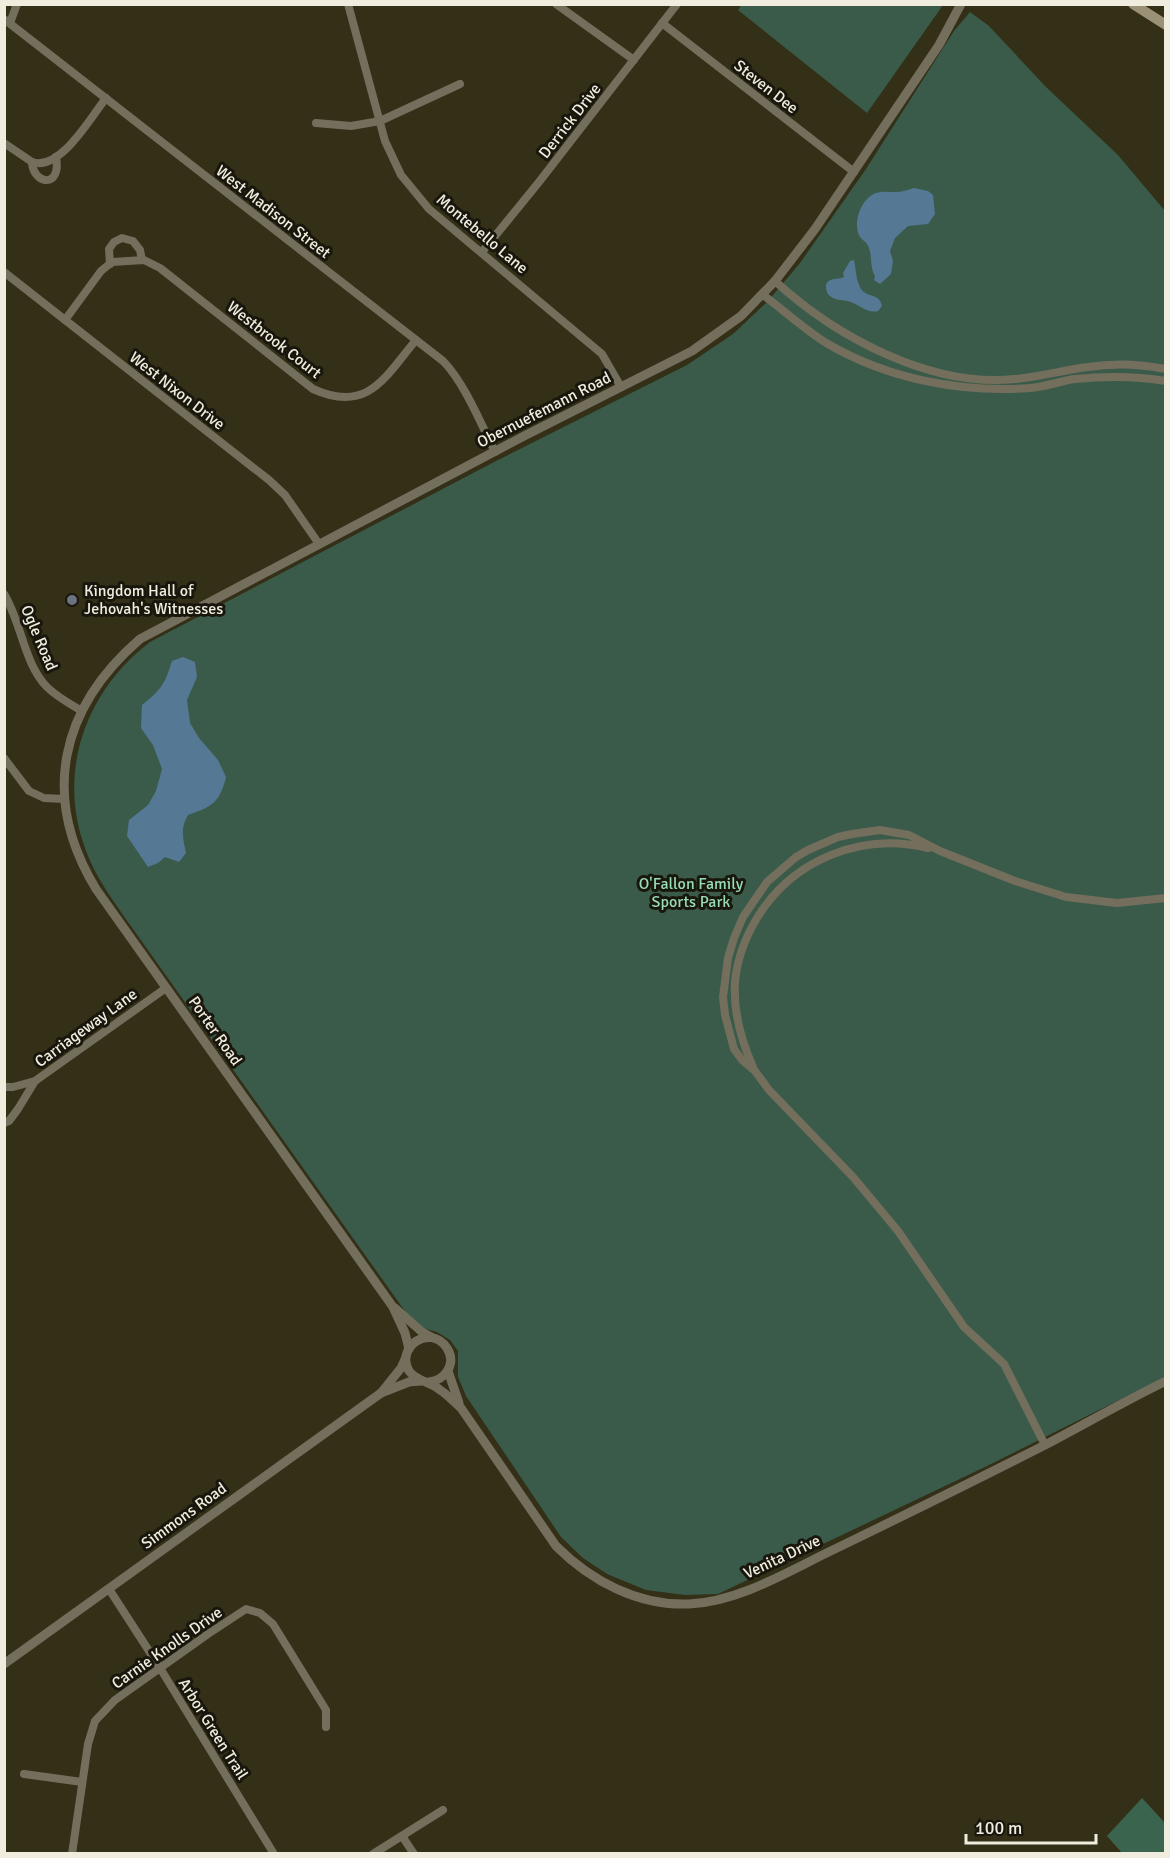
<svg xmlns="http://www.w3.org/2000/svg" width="1170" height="1858" font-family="Signika,sans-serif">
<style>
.green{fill:#3a5b4a}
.forest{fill:#3a644e}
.water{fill:#557995}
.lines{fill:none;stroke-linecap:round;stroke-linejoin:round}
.minor{stroke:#746e5d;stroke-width:8}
.tertiary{stroke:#746e5d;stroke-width:9}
.secondary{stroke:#9b9176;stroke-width:10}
.worship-dot{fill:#6b7280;stroke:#19170d;stroke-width:2}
.labels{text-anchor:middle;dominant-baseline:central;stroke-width:6;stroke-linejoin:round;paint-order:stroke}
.street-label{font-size:16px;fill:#f0eddf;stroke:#19170d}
.poi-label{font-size:16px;fill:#f0eddf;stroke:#19170d;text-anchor:start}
.park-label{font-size:16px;fill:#96ddb6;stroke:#19170d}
</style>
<rect width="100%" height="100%" fill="#342f17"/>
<!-- green -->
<g class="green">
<path d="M741,5L943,4V5L867,113L738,10Z"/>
<path d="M970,12L989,26L1046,87L1118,155L1165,211V1377L987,1466L718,1594L685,1595L646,1590L607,1574L583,1558L561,1537L466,1396L458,1377V1351L450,1340L437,1332L423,1328L407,1314L123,915C107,892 91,869 83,842C58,767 88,689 150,642L498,460L687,365L733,334L768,301L800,263L866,169L954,31Z"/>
</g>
<!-- forest -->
<path class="forest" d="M1142,1798L1165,1823V1853H1122L1107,1836Z"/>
<!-- water -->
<g class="water">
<path d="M914,188L928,191L933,195L935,214L928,224L908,226L895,238L890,251L893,261L891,274L880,284L874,280L875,276C869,266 873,253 867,244C865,241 862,240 860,237C852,224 861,198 876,193C882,191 889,192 895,192C902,192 908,190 914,188Z"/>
<path d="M854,260C856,269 856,281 861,289C867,298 880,293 882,306L878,311C867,314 859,304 848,301C842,300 834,300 830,296C827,294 826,290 826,287C826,277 838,280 844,277L843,273L850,261Z"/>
<path d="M183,657L195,662L197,677L187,700L190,723L199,738L218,760L226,777C220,802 212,807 188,815C180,829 183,838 186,853L179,862L165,857L158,863L148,867L127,836L129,820L148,805L156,791L162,769L153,745L141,728L142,705C161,690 165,684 172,661Z"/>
</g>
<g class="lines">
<!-- minor -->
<g class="minor">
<path d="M348,4L385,141L401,175L429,209L602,354L621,387"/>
<path d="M556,4L634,60"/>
<path d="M4,19L443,361C464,382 481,424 495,452"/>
<path d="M10,23L17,4"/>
<path d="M662,23L854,172"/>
<path d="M316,123L351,126L380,121L460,84"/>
<path d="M4,143L32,162C60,172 91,117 106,98"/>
<path d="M32,162C33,185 62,189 56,157"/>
<path d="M482,252L539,182L677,4"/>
<path d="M110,264L109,249L114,242L122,238L133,241L140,250L142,260"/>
<path d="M4,272L269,480L285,495L319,544"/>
<path d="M775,281C836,337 931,388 1015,379C1040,377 1063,370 1088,367C1113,363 1141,364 1166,369"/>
<path d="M763,295C785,311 805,330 828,344C888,379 961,393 1030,388C1045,387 1060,381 1075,379C1104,376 1136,376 1166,381"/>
<path d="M65,320L101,271L112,262L144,260L160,268L313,389C368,414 385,377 416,340"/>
<path d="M4,594C21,621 24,664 47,687C57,697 70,704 82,711"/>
<path d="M4,758L29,791L44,798L64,799"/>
<path d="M753,1067C741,1040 733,1012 735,982C737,959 745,938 757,918C793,859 862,832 928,848"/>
<path d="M4,1087H13L35,1081"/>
<path d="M4,1123L9,1121L18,1109L35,1081L166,988"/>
<path d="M1045,1445L1004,1364L964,1327L898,1231L853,1177L769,1090L755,1071L742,1060L734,1049L725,1015L723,997L728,958L734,938L743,917L767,882L796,857L808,850L838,837L852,834L880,830L909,835L940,851L1015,881L1066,897L1117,903L1166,898"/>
<path d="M109,1589L160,1668L274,1854"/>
<path d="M24,1774L82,1782"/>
<path d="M402,1836L414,1854"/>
<path d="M72,1854L88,1744L95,1721L115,1700L208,1634L246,1609L260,1613L273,1624L326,1710V1727"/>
<path d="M373,1854L443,1810"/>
</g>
<!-- tertiary -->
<g class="tertiary">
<path d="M395,1308L422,1332L431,1337"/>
<path d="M409,1349L405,1333L393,1307L96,889C40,797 60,708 140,639L526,435L692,351L741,316L775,281L815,229L939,45L961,4"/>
<path d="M448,1371L459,1403"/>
<path d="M429,1382C445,1380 457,1364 447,1348C430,1323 395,1347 409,1371C416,1381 431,1382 440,1390C448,1395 454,1402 461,1408L556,1546C591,1581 638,1606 689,1604C740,1602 792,1569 837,1548C907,1514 976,1480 1045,1445C1085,1424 1125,1401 1166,1381"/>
<path d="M381,1393L409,1382L421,1381"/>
<path d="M4,1664L381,1393L401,1368L406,1357"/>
</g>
<!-- secondary -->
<path class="secondary" d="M1133,4L1166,25"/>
</g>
<!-- markers -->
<circle class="worship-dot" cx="72" cy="600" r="6"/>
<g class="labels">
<!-- street labels -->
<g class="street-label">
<text transform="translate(766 87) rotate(38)">Steven Dee</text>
<text transform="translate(570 121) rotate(-52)">Derrick Drive</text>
<text transform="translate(273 212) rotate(38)">West Madison Street</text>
<text transform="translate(482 234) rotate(40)">Montebello Lane</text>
<text transform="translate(274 340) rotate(38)">Westbrook Court</text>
<text transform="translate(177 391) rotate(38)">West Nixon Drive</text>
<text transform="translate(544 410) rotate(-27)">Obernuefemann Road</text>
<text transform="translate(39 638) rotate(67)">Ogle Road</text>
<text transform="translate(86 1028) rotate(-36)">Carriageway Lane</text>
<text transform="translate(215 1031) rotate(55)">Porter Road</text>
<text transform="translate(184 1516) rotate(-36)">Simmons Road</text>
<text transform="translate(782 1557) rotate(-25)">Venita Drive</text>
<text transform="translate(167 1648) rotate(-35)">Carnie Knolls Drive</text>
<text transform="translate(213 1729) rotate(58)">Arbor Green Trail</text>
</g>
<!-- poi labels -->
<g class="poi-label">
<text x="84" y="591">Kingdom Hall of<tspan x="84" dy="18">Jehovah's Witnesses</tspan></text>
</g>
<!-- park labels -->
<g class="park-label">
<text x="691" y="884">O'Fallon Family<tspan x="691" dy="18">Sports Park</tspan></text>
</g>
</g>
<!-- border -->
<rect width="1170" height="1858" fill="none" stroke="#f0eddf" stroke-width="12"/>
<!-- scale -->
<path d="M966 1834v9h130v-9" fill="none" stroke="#f0eddf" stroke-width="3"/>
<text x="975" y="1834" font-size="18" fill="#f0eddf" stroke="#19170d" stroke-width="4.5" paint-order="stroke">100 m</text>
</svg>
